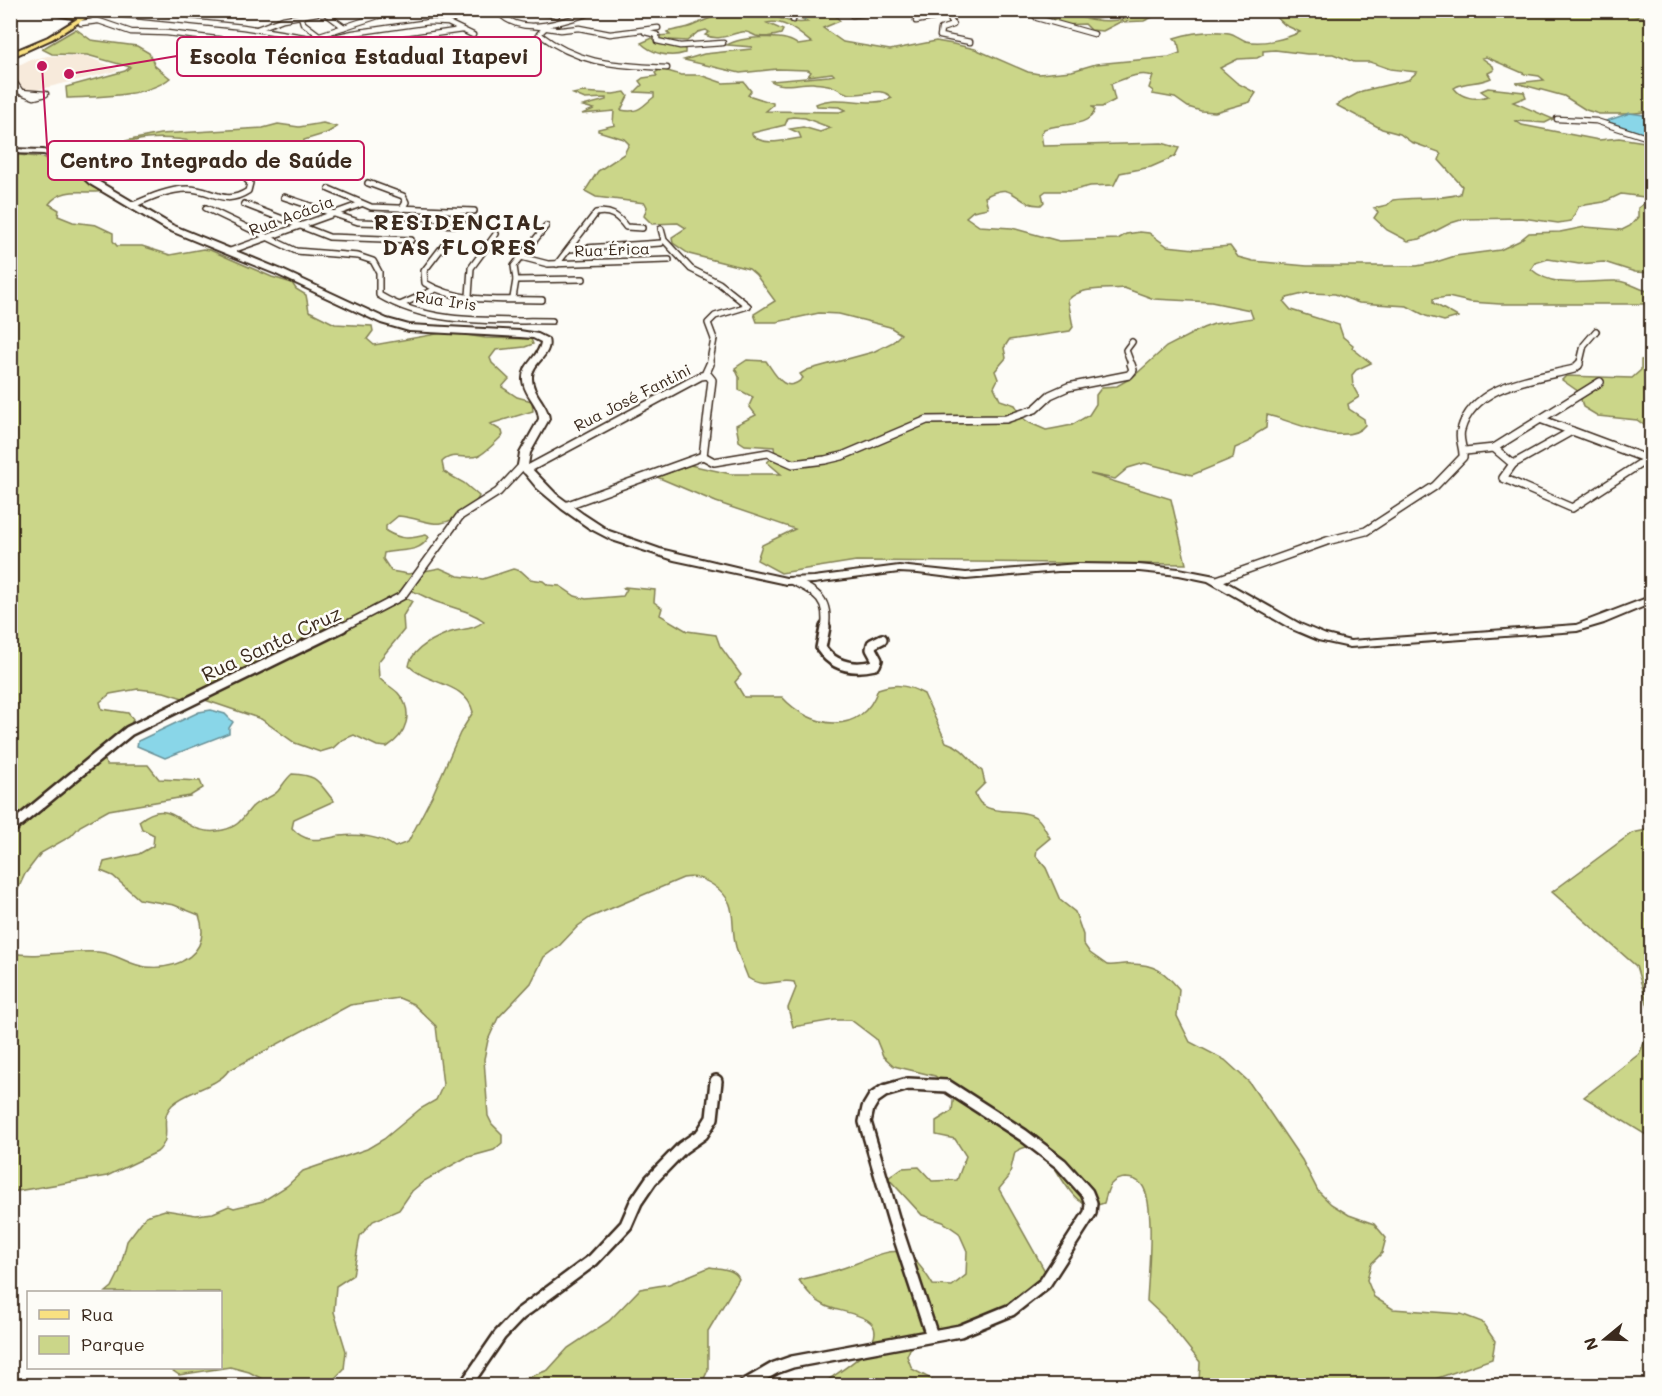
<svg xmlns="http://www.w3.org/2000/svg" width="1662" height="1396" font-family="Mali,sans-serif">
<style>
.built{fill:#f7eadb}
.green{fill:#cbd689;stroke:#838054;stroke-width:1.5;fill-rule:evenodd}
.water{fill:#89d6e8;stroke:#6a9197;stroke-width:1.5}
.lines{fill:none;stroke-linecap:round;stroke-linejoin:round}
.stream{stroke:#6a9197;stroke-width:1.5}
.street-far4-casing{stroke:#3b2a1e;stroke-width:7}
.street-far3-casing{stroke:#3b2a1e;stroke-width:8}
.street-far2-casing{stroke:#3b2a1e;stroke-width:10}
.street-far1-casing{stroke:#3b2a1e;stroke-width:14}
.street-casing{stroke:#3b2a1e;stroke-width:16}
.secondary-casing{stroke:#3b2a1e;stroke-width:4}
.primary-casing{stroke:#3b2a1e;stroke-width:4}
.street-far4{stroke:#fdfcf7;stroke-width:4.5}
.street-far3{stroke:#fdfcf7;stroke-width:5}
.street-far2{stroke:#fdfcf7;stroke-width:7}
.street-far1{stroke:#fdfcf7;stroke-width:9}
.street{stroke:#fdfcf7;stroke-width:11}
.secondary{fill:#fdfcf7;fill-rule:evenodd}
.primary{fill:#f9e181;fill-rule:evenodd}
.labels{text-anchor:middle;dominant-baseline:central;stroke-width:5;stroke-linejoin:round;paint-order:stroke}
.far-street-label{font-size:16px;fill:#3b2a1e;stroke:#fdfcf7}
.street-label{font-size:20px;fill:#3b2a1e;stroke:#fdfcf7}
.far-district-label{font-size:22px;font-weight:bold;letter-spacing:1.5px;fill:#3b2a1e;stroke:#fdfcf7}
.leader{fill:none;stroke:#c2185b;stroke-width:2}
.callout-dot{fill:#c2185b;stroke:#fdfcf7;stroke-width:2}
.callout{fill:#fdfcf7;stroke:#c2185b;stroke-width:2}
.callout-label{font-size:21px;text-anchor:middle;font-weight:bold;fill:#3b2a1e}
</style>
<rect width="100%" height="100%" fill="#fdfcf7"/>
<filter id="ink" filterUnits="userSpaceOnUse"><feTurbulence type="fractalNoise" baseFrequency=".0167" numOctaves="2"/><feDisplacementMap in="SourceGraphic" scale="12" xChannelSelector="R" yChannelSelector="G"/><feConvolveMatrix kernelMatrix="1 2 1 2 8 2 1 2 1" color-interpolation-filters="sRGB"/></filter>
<g filter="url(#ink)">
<!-- built -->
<path class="built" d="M48,56H86L120,70L28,92L19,87L17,77L11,73V69L29,60Z"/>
<!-- green -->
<g class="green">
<path d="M1617,10L1626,14L1645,17V12L1651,11V26L1649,28L1652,30L1651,111L1628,114H1599L1586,110L1564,96L1516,83L1544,80L1539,76L1525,74L1486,57L1482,58L1493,66L1494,70L1488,73L1491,78C1480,84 1464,81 1454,88C1462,99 1476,100 1488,96L1481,91L1488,88L1524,92L1526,97L1513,102L1553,119L1545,123L1516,121L1522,125L1599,140L1619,138L1651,143V273L1635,272L1604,262L1579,264L1548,259L1535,263L1531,269C1554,290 1589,280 1616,281C1629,281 1639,290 1651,292V304H1500L1470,302L1448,297L1433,299V303L1458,317L1444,321L1426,316L1407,306L1359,303L1335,294L1307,293L1287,298L1284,302L1291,310L1339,325L1343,337L1353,345L1352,348L1371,363L1356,370L1352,375L1353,386L1359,397L1348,404L1349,409L1364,419L1365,425C1347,449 1291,420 1267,415L1266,428L1256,434L1249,442L1235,448L1233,458L1192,475L1145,463L1128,468L1115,479L1090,474L1171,499L1186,564L856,561L781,573L757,560L762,545L795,529L716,502L657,477L690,465L731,474H781L767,462L775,456L774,447L745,445L739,441L736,425L756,415L749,406L753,397L739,390V377L735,368L747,360L766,361C775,374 785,396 803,378L800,374L807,370L873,352L893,342L901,334L890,327L839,314L819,313L777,322H757L754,314L775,301L756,275L749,269L689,254L673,243L672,237L686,228L678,223L652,224L644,216L647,207L645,203L596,197L585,191L598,171L624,154L629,144L624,139L598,131V129L615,125L613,123L614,111L582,114L594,109L583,106L606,100V98L585,99L573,94L582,92L613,94L625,92L628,96L621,110C640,114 643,105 654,97V93L635,92L642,85L639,81L643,78L657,76L655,73L661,69L681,75H700L723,83L744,82L751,91L748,95L773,103V105L766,111L840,112L845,110L839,107L817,106L816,104C839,93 869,109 892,98C882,86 865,95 852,94C843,94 839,88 831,86C826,84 818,84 813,83C799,82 783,89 771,81L829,76L834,75L832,73L808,76L811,72L808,70L777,69L740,73L684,60L704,54L751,49L752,47L727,45C741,37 786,33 798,45L812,43C799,33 784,19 767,23L783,30L781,34C774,36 764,38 756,36C751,34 748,31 742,32C729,34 719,42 705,35L709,32L706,30L698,32L687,41L669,40L685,49V53C670,58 652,54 641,43L657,36L670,35L667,32C676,29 686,29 694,25C718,15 730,7 758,11C776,13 784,25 807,22L798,18L796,14L801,11H841L846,13L827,12L835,15L840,21L823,28L843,42L890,50L936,41L953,44L975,49L1028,72L1039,74L1072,71L1096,64L1169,57L1180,53L1178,42L1174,38C1193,32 1209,30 1229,33C1235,34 1240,39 1246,41C1261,45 1286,39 1300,32L1285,25L1275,16L1236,11ZM1275,50L1307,54H1333L1354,62H1370L1390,69L1417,72L1408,80L1362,91L1336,105L1382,129L1400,134L1411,142L1439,152L1441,155L1439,160L1462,186L1460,194C1438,200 1415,197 1393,200L1387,205L1374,208L1378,212L1374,218L1387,230L1408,241L1420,239L1451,223L1464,219L1522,218L1558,223L1571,221L1579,206L1604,202L1621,194L1644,197L1645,203L1638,208V217L1630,226L1622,230L1585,227L1560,232L1529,233L1519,241L1500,250L1455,256L1433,263L1417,266H1307L1253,261L1238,257L1230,246L1195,249L1167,246L1149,233L1140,232L1126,234L1118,239L1059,241L1012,228L979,226L966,217L973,211L988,208L985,197C1015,178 1014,206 1041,205L1044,202L1042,194L1046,191H1071L1090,186L1114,185L1120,173L1151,167L1167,160L1175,156L1179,148L1162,143L1043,146L1041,134L1044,129C1059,123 1089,128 1095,110L1092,107H1102L1115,100L1111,84C1124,79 1139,71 1153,76L1149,88L1153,91L1152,94L1175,98L1188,107L1201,111L1215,112L1250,102L1256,93L1237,83L1220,68L1238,59L1257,58L1263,55V51ZM793,117L805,118L831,128L820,132L803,127L790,129L799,133L801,138C785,140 764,147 752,135V133L785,125L788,118ZM1124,288L1154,299L1211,302L1250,310L1253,318L1214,324L1203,328L1166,347L1133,377L1117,386L1102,387L1096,395V404L1089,415L1072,425L1057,428L1046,430L1030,423L1024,419L1015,405L1000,400L994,387L998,379L995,371L1006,358L1004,348L1009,340L1070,331L1073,327L1068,300C1081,286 1106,290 1124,288Z"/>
<path d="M1038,11C1044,11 1053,9 1058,11C1079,17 1101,24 1125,19L1128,11H1174L1159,14L1144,21L1120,22L1103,31L1091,30L1085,24L1063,25L1038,17Z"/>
<path d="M76,29L91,40L137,46L149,53L155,66L170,78C148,97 95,97 67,98L66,87L125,71L130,67L87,55L52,54L42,49Z"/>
<path d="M323,123L337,127L327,133L304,140L302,152L256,153L212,141L201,145C186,137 151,137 135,141C113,147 93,158 70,152L160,134L263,128L278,124L299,127Z"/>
<path d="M11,154L46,158L67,164L105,191C85,195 64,185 49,204L59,210L58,216L73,222L96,225L113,233V241L117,246H142L170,255L203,249L210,250L272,277L292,283L296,289L306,295L309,311L335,324L372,326L373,331L367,339L374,345L448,332L485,338L531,339L533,344L525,347L496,350L490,358L492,363L509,379L502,387L517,397L532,401L533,411L490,424L502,431L503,435C498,440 484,454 478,456C464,460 453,451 442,462L444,472L464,483L479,496C477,503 472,505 466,510C437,534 430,519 398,516L386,526V531C401,540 409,539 426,535L429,537C418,555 401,548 384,553L383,559L391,571L408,574L440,568L458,576L483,579L513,569L521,571L530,579L543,581L548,585L560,586L575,596L586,599L623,596L627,589L623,588L625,587L655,590L654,602L662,608L660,615L687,631L716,635L720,646L741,675L735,682L744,697H782C811,729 862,737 878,689C896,683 908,685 924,694L946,742C965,748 968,759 982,771L985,783L975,793C982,820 1018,805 1037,818C1043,823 1046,832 1050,838L1037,849L1036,856L1046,868L1060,900L1075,912L1083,935V943L1090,953L1107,965C1116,966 1123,963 1131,964C1155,964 1165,972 1179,989L1177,1016L1190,1042L1225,1060L1249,1082L1302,1160L1318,1191L1331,1204L1349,1215L1374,1224L1386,1238L1382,1253L1371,1264L1367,1280L1374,1297L1393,1309L1461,1314L1482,1322L1495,1341L1492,1359L1435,1379L1379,1385H1194L1199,1382L1200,1362L1164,1317L1147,1301C1148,1277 1156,1203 1142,1185C1138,1180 1132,1178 1125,1178C1109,1179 1108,1189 1104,1203C1060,1222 1057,1124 1015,1152L1009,1177L999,1189L1046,1273V1288C1008,1328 968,1333 917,1344L910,1349L907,1356L912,1369L933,1380L936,1385H826L827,1381C841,1370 865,1357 873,1340C885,1314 839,1313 826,1306C814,1300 807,1292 799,1280C816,1276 833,1272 849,1266C893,1250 904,1237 933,1285L952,1286L966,1275L967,1251L959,1233L943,1222L922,1215L888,1178L902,1168L919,1167L932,1181L957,1180L966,1156L955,1139L936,1135V1121L952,1111L954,1093L935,1076L894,1066L883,1056L876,1039L851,1020H834L793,1027L788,1008L796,988L794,982C777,978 766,990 748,978C744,967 739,957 736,947C729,920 740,903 713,885C702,878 696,876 683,878L591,917L578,926L560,945L544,957L531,983L498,1018L488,1040L484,1059L488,1116L492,1124L502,1134V1143L494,1150L465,1158L424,1181L412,1191L399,1210L373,1221L360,1236L353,1275L336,1286L334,1312L346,1351L344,1369L328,1385H286L266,1381L249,1372L230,1367L179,1375L169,1368H220V1292H106L112,1287L119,1273L127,1241L146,1216L165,1210L196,1215L213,1213L229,1206L234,1208L263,1201L287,1186L303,1171L367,1149L384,1139L420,1109L436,1100L443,1085L436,1026L413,1004L399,998L350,1005L228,1071C218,1086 186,1091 172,1105C157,1121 175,1136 157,1152L107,1176L11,1192V953C40,958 68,950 98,952C116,953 128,965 146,967C179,970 212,953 199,915L174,905L139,899L113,876L101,871L104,862L139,854L153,846L154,835L142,829L139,821C176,792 181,840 223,830C239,826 241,820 251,808C257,800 271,799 278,791C283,785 286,779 292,774C320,775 318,783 334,801L294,819L292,828C307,845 321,839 340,836C358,834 380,836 395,847L408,842L433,794L460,733L473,712C466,682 428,685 409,666C411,650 433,639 448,633C461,628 473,631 484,621C469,610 452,608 434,601C423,596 415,591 403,588L399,592L402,597L412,601L403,616L404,630L378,662L379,678C385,684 392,687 398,693C415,712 406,735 387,747L377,746L354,735L342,740L333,748L320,752L295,743L261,719L205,700L192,701L164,692L138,689L110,694L100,702L102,709L128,713L133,719L130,727L106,742L100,755L107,765H148L159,779L200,781L203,788L190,796L109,810L80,826L71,836L41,853L25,874L11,904Z"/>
<path d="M1651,359V430L1637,420L1598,416L1583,407L1579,392L1562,380L1566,376L1632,378L1641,370V360Z"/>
<path d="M1651,829H1652L1651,1016L1636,966L1552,892L1632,833Z"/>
<path d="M1651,1028V1138L1584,1097L1639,1054Z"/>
<path d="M710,1267C720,1269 735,1268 739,1279L708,1331V1370L701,1385H508L548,1370L568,1348L609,1321L640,1289L669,1284Z"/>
</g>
<!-- water -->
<g class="water">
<path d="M1630,113L1651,116V136L1606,121Z"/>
<path d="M211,710L225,714L233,722L229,728V733L165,758L137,746L138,741L199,712Z"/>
</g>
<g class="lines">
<!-- stream -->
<path class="stream" d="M804,20L809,14L806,10"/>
<!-- street-far4 casing -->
<g class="street-far4-casing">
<g id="street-far4">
<path d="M205,10L240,14"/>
<path d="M321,10L344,27"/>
<path d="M459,10L497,13"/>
<path d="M496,10C523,41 567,19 601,10"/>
<path d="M528,10L557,15"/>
<path d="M849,10L852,15L897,10"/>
<path d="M946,10L953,25L941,29L940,36L970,42"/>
<path d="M1030,10L1037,18L1094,34"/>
<path d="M97,12L243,27L310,38"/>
<path d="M89,15L99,21L131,32L167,33L316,51L462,30"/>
<path d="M301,16L303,23L319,35"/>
<path d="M181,20L202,10"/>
<path d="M793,20L796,10"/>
<path d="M916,21L948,15"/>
<path d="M81,23L98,21"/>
<path d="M534,26L561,30L579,28L610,34L658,28"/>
<path d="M545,28L539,34C581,66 617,65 667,68"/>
<path d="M257,29L283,19L323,12"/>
<path d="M645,32L657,35V41L680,46L723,43"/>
<path d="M308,39L381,15L441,10"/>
<path d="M295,46L353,33L429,22L448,23L473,35"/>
<path d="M10,76L21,92"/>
<path d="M21,92L46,94L34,97Z"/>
<path d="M1557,119L1596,121L1652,139"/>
</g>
</g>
<!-- street-far3 casing -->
<g class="street-far3-casing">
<g id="street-far3">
<path d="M368,183L403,196L406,202L402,209"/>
<path d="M329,189L371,207L474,211"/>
<path d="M284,197L358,222L468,225"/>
<path d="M244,204L329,237L411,240"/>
<path d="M133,205C151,197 169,189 188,189C213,189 223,207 248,191L250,183L247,180"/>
<path d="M206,208L296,251L358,256L373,261L379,272V295C431,326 494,320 552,321"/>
<path d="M661,229L664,240L691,269L719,283L748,306L715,316L708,323L714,339L709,366"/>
<path d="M444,245L424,271L425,283C460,304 503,299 542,300"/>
<path d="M570,249L661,243"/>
<path d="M230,251L361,204"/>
<path d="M521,257L548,264L669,260"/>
<path d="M557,264L596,213C610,210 618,216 626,227L642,228"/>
<path d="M516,280L583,279"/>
<path d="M469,296L471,268L496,234"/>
<path d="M513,298L516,280L514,266L546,226"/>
<path d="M400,305L434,290"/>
<path d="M1132,366L1126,350L1132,342"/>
<path d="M1579,366L1584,345L1596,331"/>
</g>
</g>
<!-- street-far2 casing -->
<g class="street-far2-casing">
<g id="street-far2">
<path d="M705,375L710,364"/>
<path d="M1540,419L1647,459"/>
<path d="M1494,448L1513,464L1503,478L1572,508L1652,456"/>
<path d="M1465,451L1494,448L1600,382"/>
<path d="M703,456L714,462L768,453L793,464L825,460L842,456L927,420L1006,419L1035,409L1050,395L1068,387L1129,375L1133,370L1131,364"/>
<path d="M1513,464L1572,431"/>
<path d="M526,470L701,376L708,375L712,380L703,456"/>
<path d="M565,506L703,456"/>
<path d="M1217,580L1327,541L1366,531L1435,486L1463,457C1464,448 1458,439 1461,430C1474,383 1536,379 1574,369L1579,364"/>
<path d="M793,581C817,593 830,599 825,629"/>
<path d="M339,629L402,596L460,516L498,492L523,465"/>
</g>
</g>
<!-- street-far1 casing -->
<g class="street-far1-casing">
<g id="street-far1">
<path d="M825,627L821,648C834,667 854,670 875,665L877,660L871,649L872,644L882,639"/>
<path d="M10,829L129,731L342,627"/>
</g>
</g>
<!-- street casing -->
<g class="street-casing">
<g id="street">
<path d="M465,1386L500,1335L520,1314L593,1260L626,1225L636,1202L651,1180L682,1148L702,1134L712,1118L716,1081"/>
<path d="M744,1386L775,1368L792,1362L960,1331L1011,1310L1045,1283L1090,1213L1091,1203L1087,1193L1061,1164L1023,1135L947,1086L908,1084L884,1091L874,1098L868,1108L865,1122L894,1221L932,1336"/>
</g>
</g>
<!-- secondary casing -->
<g class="secondary-casing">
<path id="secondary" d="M10,149L43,150L66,156L96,180L172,225L282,270L387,319L409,325L520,331L538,334L548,339C553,356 531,362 532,378C532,394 548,404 549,419L530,453L528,465L556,494L583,514L609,531L660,549L744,569L786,578L814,577L899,566L966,573L1078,564L1139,565L1179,569L1215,576L1300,624L1326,635L1350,641L1576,625L1652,596V603L1604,623L1577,631L1350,647L1318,640L1292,629L1208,581L1179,575L1139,571H1058L966,579L918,573L899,572L814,583L786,584L674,560L612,540L589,528L562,509L537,488L518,465L520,453L539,419C539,404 524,395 523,380C522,364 539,357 541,342L533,338L520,337L409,331L381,323L276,274L166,229L90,184L62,158L43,154L10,153Z"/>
</g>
<!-- primary casing -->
<g class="primary-casing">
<path id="primary" d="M33,10H50L86,18L52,39L10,58V53L48,37L77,19Z"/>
</g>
<!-- street-far4 -->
<use href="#street-far4" class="street-far4"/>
<!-- street-far3 -->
<use href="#street-far3" class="street-far3"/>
<!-- street-far2 -->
<use href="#street-far2" class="street-far2"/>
<!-- street-far1 -->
<use href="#street-far1" class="street-far1"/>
<!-- street -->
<use href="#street" class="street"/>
<!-- secondary -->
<use href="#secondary" class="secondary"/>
<!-- primary -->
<use href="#primary" class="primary"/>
</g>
</g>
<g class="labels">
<!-- far-street labels -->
<g class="far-street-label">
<text transform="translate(291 215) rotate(-20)">Rua Acácia</text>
<text transform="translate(612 249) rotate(-2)">Rua Érica</text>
<text transform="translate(446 300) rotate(8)">Rua Iris</text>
<text transform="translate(632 397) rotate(-27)">Rua José Fantini</text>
</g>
<!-- street labels -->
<g class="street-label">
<text transform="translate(271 643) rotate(-25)">Rua Santa Cruz</text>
</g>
<!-- far-district labels -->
<g class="far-district-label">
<text x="460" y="221">RESIDENCIAL<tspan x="460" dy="25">DAS FLORES</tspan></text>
</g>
</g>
<!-- callouts -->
<path class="leader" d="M69 74L177 56M42 66L48 161"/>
<g class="callout-dot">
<circle cx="69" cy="74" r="6"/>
<circle cx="42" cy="66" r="6"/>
</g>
<g class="callout">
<rect x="177" y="37" width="364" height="39" rx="6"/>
<rect x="48" y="141" width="316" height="39" rx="6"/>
</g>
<g class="callout-label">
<text x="359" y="64">Escola Técnica Estadual Itapevi</text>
<text x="206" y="168">Centro Integrado de Saúde</text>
</g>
<!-- margin -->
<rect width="1662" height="1396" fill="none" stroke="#fdfcf7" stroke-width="36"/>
<rect x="18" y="18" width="1626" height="1360" fill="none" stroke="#3b2a1e" stroke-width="2" filter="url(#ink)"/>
<!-- legend -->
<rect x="27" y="1291" width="195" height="78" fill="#fdfcf7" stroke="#afa8a0" stroke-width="1.5"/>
<rect x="39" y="1310" width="30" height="9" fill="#f9e181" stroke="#afa8a0" stroke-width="1.5"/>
<text x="81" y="1321" font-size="18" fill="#3b2a1e">Rua</text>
<rect x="39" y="1336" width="30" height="18" fill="#cbd689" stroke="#afa8a0" stroke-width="1.5"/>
<text x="81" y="1351" font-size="18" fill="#3b2a1e">Parque</text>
<!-- north arrow -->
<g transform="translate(1605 1339) rotate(251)" stroke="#fdfcf7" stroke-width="4.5" paint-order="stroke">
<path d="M0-4.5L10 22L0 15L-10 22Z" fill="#3b2a1e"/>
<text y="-9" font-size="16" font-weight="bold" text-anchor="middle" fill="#3b2a1e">N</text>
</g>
</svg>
